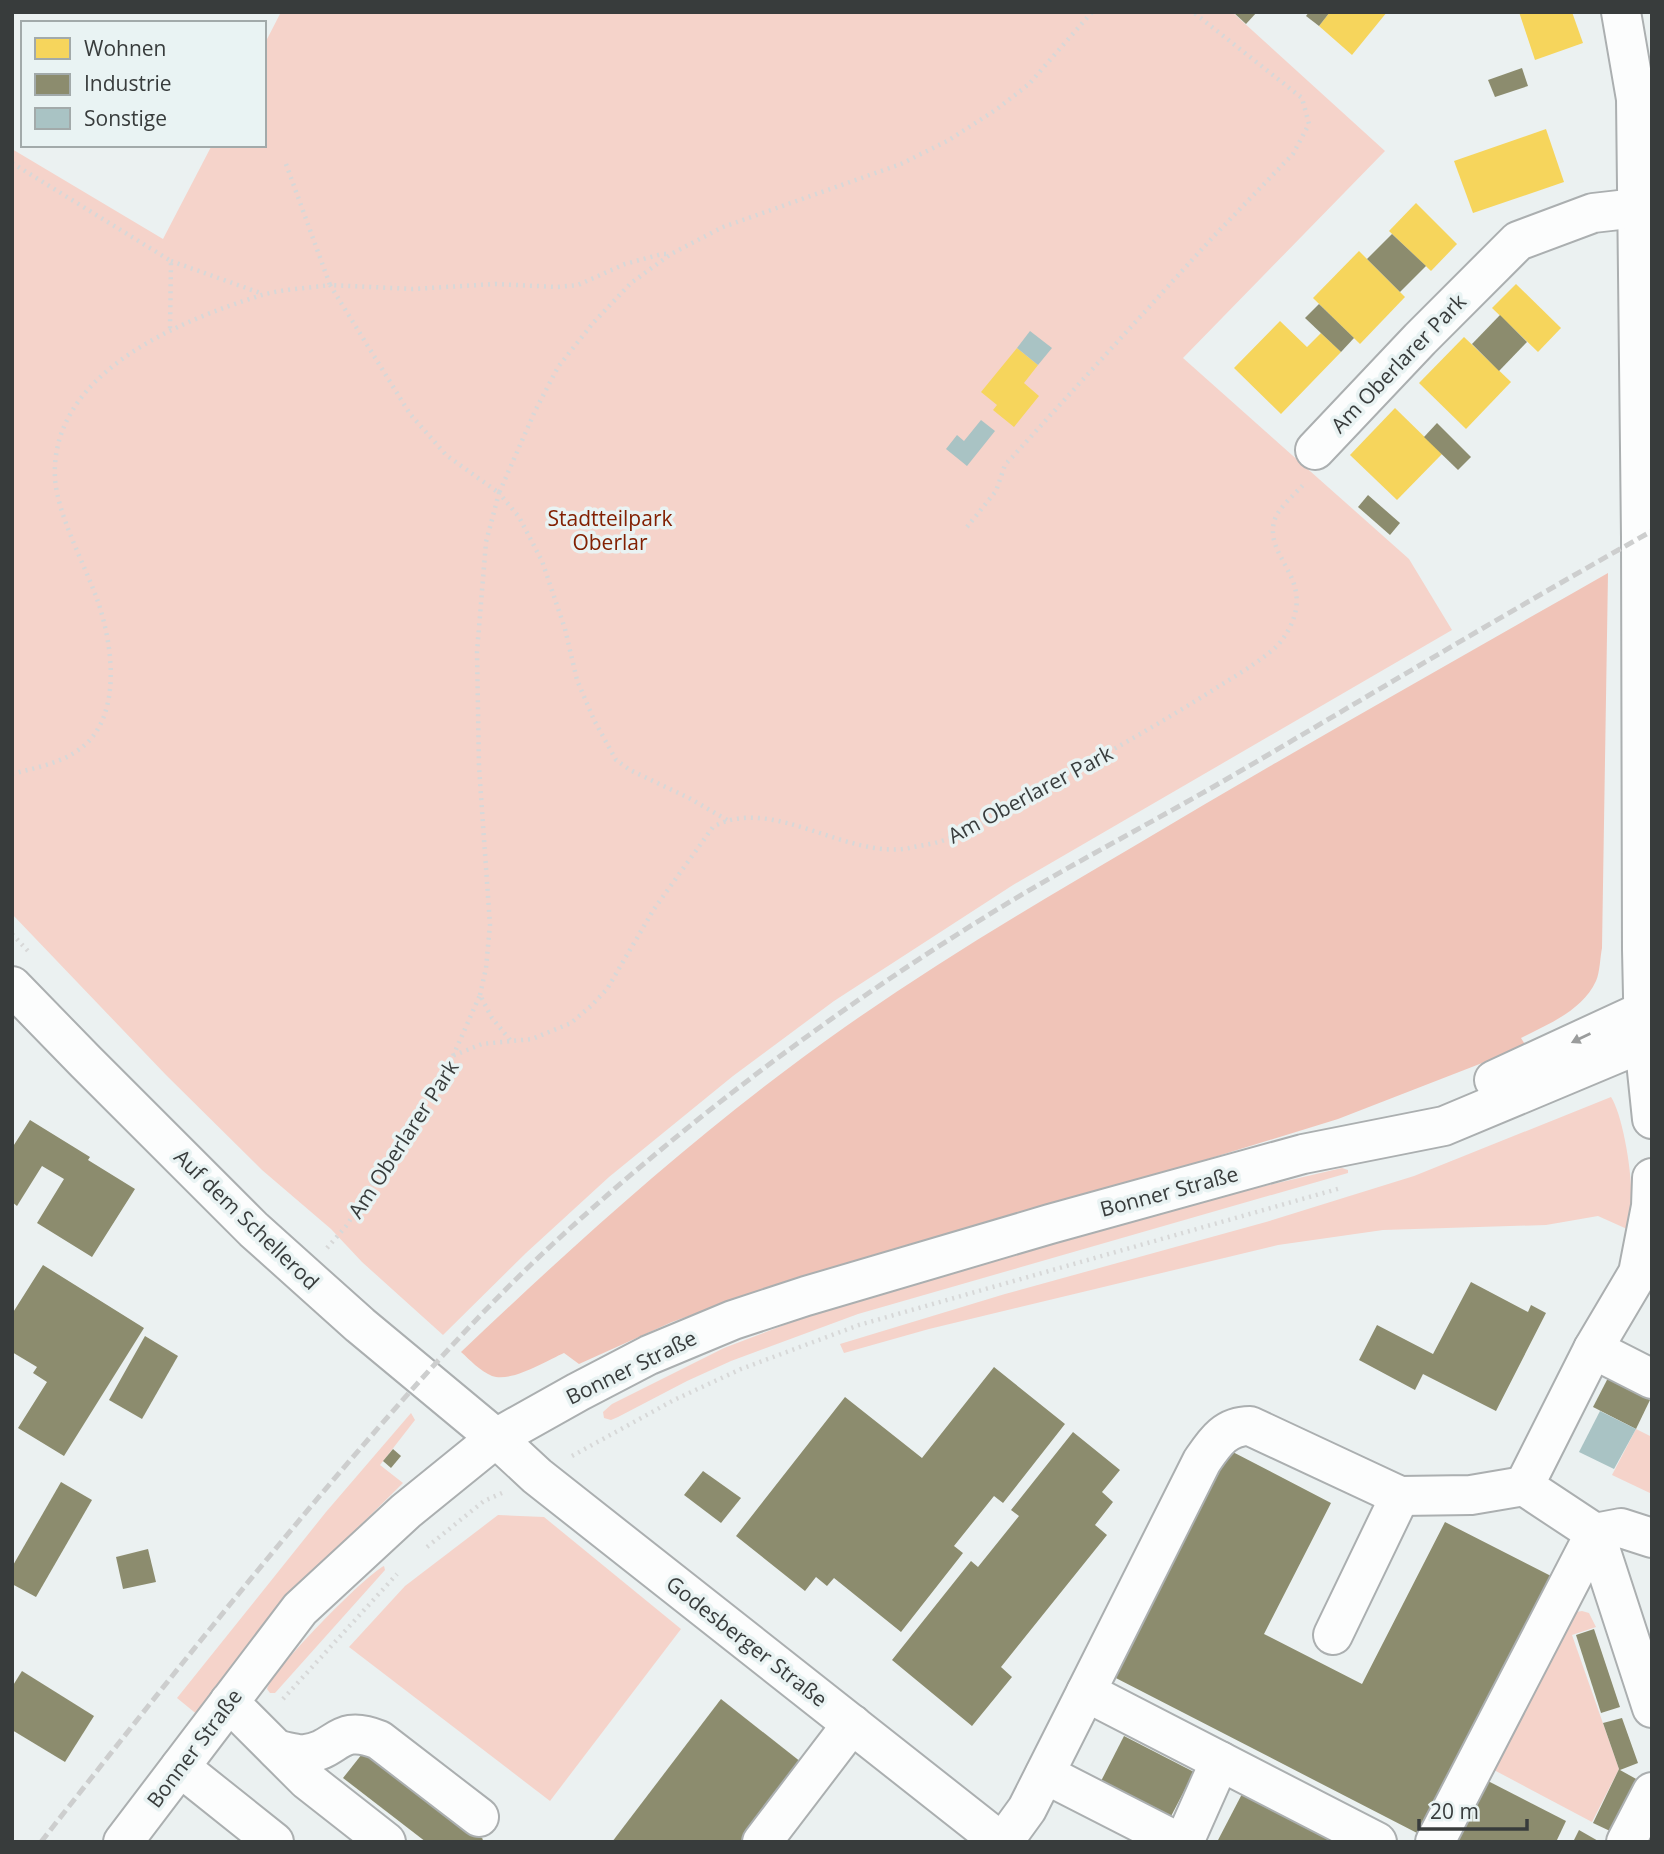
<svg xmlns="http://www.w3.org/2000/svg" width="1664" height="1854" font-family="'Open Sans',sans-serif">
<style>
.green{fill:#f5d3ca}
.forest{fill:#f0c4b8}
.homes{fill:#f6d55c}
.industry{fill:#8c8c6e}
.building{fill:#a9c3c4}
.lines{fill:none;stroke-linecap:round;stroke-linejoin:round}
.minor-casing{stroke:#abafb0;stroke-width:42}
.path{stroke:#d7d8d8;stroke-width:4.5;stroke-dasharray:2 5;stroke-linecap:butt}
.minor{stroke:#fcfdfd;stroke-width:38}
.rail{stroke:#cdcece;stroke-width:5;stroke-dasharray:10 5;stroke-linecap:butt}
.oneway{fill:#9a9c9c}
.labels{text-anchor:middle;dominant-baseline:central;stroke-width:7;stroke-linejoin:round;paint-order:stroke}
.street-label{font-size:21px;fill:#383c3c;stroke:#e9f3f3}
.park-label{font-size:21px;fill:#822002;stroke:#e9f3f3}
</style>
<rect width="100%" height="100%" fill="#ebf1f1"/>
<!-- green -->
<g class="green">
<path d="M281,12H1232L1385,151L1183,358L1409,559L1452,630L1013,885L834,1001L733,1076L609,1177L526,1253L443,1335L362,1262L331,1229L262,1170L166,1075L12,914V149L163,239L212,145H264V45Z"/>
<path d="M1611,1097C1625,1118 1639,1207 1627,1229L1598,1216L1546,1225L1383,1230L1278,1245L929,1329L844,1353L840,1344L1005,1294L1266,1222L1414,1176Z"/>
<path d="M1342,1168L1348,1170V1173L858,1314L731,1361L687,1381L618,1417L611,1420L604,1418L603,1412L612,1404L724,1348L823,1310L943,1273L1213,1198Z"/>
<path d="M411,1413L415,1420L380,1465L403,1483L312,1573L199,1716L177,1698L326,1512Z"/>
<path d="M1636,1429L1652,1437V1494L1612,1475Z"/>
<path d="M498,1515L544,1517L681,1629L550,1801L349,1647L405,1586Z"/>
<path d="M384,1566L385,1570L275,1693H270L267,1689C271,1671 365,1575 384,1566Z"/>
<path d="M1582,1611L1589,1613L1596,1627L1572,1635L1619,1769L1592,1822L1494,1770L1569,1619L1576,1612Z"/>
</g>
<!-- forest -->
<path class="forest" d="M1608,573L1602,948C1600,958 1600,972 1596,981C1582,1011 1548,1024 1521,1038L1526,1046L1338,1119L1143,1179L786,1281L672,1322L579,1364L564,1353C546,1361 511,1383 492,1376C480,1371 470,1360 461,1352C583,1236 707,1124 845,1027C939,961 1037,903 1136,845C1292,752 1450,663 1608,573Z"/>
<!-- homes -->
<g class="homes">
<path d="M1330,12H1387L1352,55L1319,26Z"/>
<path d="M1519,12H1572L1583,43L1535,60Z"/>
<path d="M1546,129L1564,182L1473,213L1454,161Z"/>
<path d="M1416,203L1457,244L1431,271L1389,231Z"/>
<path d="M1359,251L1405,297L1360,344L1313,298Z"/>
<path d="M1516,284L1561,328L1538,352L1492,308Z"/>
<path d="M1280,321L1307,347L1321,333L1341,352L1281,414L1234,368Z"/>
<path d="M1464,337L1511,382L1466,429L1419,383Z"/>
<path d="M1017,348L1038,365L1024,383L1039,396L1014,427L993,410L997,405L981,392Z"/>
<path d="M1395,408L1442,454L1397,500L1350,455Z"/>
</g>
<!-- industry -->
<g class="industry">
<path d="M1233,12H1257L1246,24Z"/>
<path d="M1309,12H1330L1319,26L1306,16Z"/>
<path d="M1522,68L1528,86L1495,97L1488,80Z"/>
<path d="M1392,234L1426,266L1400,292L1367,259Z"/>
<path d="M1319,304L1354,338L1341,352L1305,318Z"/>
<path d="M1500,315L1527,342L1499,371L1472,344Z"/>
<path d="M1437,423L1471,457L1458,470L1424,437Z"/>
<path d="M1368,495L1400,523L1390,535L1358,507Z"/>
<path d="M30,1120L90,1157L88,1160L135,1189L92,1257L37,1223L64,1179L42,1166L17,1206L12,1202V1148Z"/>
<path d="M43,1265L144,1328L64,1456L18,1428L47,1382L33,1373L37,1367L12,1352V1314Z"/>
<path d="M1471,1282L1528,1312L1531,1305L1546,1313L1496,1411L1423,1374L1415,1390L1359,1360L1377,1325L1433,1354Z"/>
<path d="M145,1336L178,1356L142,1419L109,1400Z"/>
<path d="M994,1367L1065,1424L1003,1503L994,1496L954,1546L963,1553L901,1632L834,1578L827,1586L816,1577L805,1591L736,1536L845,1397L922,1458Z"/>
<path d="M1608,1378L1650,1400L1636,1429L1593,1407Z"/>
<path d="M1073,1432L1120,1470L1102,1492L1113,1502L1095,1525L1107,1535L1001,1667L1012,1677L972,1726L892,1660L971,1561L978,1567L1019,1516L1011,1510Z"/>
<path d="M393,1449L401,1456L391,1468L383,1461Z"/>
<path d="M1227,1449L1331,1503L1264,1634L1362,1684L1445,1522L1551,1576L1419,1834L1110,1675Z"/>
<path d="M703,1471L741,1498L721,1523L684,1495Z"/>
<path d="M61,1482L92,1500L36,1597L12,1584V1567Z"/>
<path d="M148,1549L156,1582L123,1589L116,1557Z"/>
<path d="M1594,1629L1620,1707L1601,1713L1576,1635Z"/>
<path d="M22,1671L94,1716L65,1762L12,1730V1687Z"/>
<path d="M721,1699L806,1766L747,1842H612Z"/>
<path d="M1622,1718L1638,1763L1620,1770L1638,1780L1610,1831L1593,1823L1619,1769L1603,1723Z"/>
<path d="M1124,1736L1194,1772L1168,1822L1098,1787Z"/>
<path d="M366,1749L483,1839L481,1842H426L343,1778Z"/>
<path d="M1488,1781L1566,1821L1556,1842H1457Z"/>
<path d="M1242,1794L1336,1842H1217Z"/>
<path d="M1579,1830L1600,1842H1573Z"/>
</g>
<!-- building -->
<g class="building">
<path d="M1030,331L1052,348L1038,365L1017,348Z"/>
<path d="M981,420L995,431L967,466L946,449L957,435L964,441Z"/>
<path d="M1600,1411L1636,1429L1614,1469L1579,1452Z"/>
</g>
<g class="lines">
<!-- minor casing -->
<g class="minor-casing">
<g id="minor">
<path d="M1621,12L1636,99L1641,537L1642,950L1644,1042L1652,1119"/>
<path d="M1315,450L1420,339L1518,241L1593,213L1637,208"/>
<path d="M12,986L86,1062L254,1230L360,1325L496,1438L537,1476L1001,1842"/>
<path d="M1494,1080L1652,1007"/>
<path d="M1593,1349L1652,1379"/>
<path d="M1595,1533L1524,1486L1593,1349L1638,1273L1651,1206L1652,1178"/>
<path d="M1595,1533L1652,1708"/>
<path d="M1595,1533L1621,1528L1652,1538"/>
<path d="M1333,1635L1400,1496"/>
<path d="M229,1702L307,1780L386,1842"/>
<path d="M277,1750C286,1751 297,1755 305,1754C339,1750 337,1723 379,1740L479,1817"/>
<path d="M180,1767L274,1842"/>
<path d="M1045,1774L1178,1842"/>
<path d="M123,1842L300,1609L406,1511L496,1438L578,1392L649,1355L733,1320L806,1296L1050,1224L1303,1154L1444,1126L1652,1039"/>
<path d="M762,1842L852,1724"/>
<path d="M1003,1842L1027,1809L1086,1692"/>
<path d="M1184,1842L1220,1761"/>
<path d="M1377,1842L1086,1692L1202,1461C1215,1442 1225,1426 1250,1426L1400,1496L1471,1495L1524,1486"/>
<path d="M1435,1842L1595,1533"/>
<path d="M1626,1842L1652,1792"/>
</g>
</g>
<!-- path -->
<g class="path">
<path d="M12,163L171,261L170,329"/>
<path d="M286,164L330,285L413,289L495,284L558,287L578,285L625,264L662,254H669"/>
<path d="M171,261L263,294"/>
<path d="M967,527L996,491L1005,465L1213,237L1293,154L1309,124L1302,98L1193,12"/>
<path d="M12,774C34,768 58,764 77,751C124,720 113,644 97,599C84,563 58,516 55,479C49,373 179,321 262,295C283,289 308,288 330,285L410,414L446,455L499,493L535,411L558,367L593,323L631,283L671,254L723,227L901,164L949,140L997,109L1029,84L1092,12"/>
<path d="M12,934L28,951"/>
<path d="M480,995L486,968L490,925L479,767L477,652L486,542L499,493L519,517L542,561L565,629L577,680L594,720L616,760L630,770L689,798L727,820"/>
<path d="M453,1056L480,995L492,1018L511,1041"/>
<path d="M327,1248L347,1225L452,1056L482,1044L532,1039L571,1023L592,1005L607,989L654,909L713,827C771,794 847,860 909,848C917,846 926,845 935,843C974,832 1012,806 1048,786C1104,755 1159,724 1213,690C1232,678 1253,666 1270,652C1279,645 1285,637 1290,627C1314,578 1265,558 1274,522C1277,509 1294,495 1303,485"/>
<path d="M572,1456L674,1400L741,1369L859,1325L1341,1188"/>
<path d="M427,1547L484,1501L502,1493"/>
<path d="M283,1699L397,1574"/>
</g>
<!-- minor -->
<use href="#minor" class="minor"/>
<!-- rail -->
<path class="rail" d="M41,1842C139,1717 237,1593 340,1472C409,1392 478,1313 556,1241C688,1120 832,1012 985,917C1065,867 1150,824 1232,776C1372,694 1511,610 1652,531"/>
</g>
<!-- one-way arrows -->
<defs><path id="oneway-solid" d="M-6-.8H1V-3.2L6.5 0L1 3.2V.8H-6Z" transform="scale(1.75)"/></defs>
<use class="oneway" href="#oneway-solid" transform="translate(1581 1038) rotate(154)"/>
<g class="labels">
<!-- street labels -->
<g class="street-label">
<text transform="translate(1398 363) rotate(-46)">Am Oberlarer Park</text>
<text transform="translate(1030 794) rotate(-28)">Am Oberlarer Park</text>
<text transform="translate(403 1139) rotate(-57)">Am Oberlarer Park</text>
<text transform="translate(1169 1191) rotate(-15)">Bonner Straße</text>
<text transform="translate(247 1219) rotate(44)">Auf dem Schellerod</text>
<text transform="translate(631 1367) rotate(-26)">Bonner Straße</text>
<text transform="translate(747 1641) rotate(38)">Godesberger Straße</text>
<text transform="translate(194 1748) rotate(-53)">Bonner Straße</text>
</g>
<!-- park labels -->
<g class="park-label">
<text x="610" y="518">Stadtteilpark<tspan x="610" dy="24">Oberlar</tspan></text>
</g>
</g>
<!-- border -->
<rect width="1664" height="1854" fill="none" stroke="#383c3c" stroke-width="28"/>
<!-- legend -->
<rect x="21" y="21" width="245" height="126" fill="#e9f3f3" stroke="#a2aaaa" stroke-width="2"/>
<rect x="35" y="38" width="35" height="21" fill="#f6d55c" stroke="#a2aaaa" stroke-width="2"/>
<text x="84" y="56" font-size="21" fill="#383c3c">Wohnen</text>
<rect x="35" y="74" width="35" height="21" fill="#8c8c6e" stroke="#a2aaaa" stroke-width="2"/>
<text x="84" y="91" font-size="21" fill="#383c3c">Industrie</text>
<rect x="35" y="108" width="35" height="21" fill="#a9c3c4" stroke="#a2aaaa" stroke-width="2"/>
<text x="84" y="126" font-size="21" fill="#383c3c">Sonstige</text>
<!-- scale -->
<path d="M1419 1819v10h108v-10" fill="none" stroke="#383c3c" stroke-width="3.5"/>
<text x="1430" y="1819" font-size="21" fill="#383c3c" stroke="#e9f3f3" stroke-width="5" paint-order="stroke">20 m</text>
</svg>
